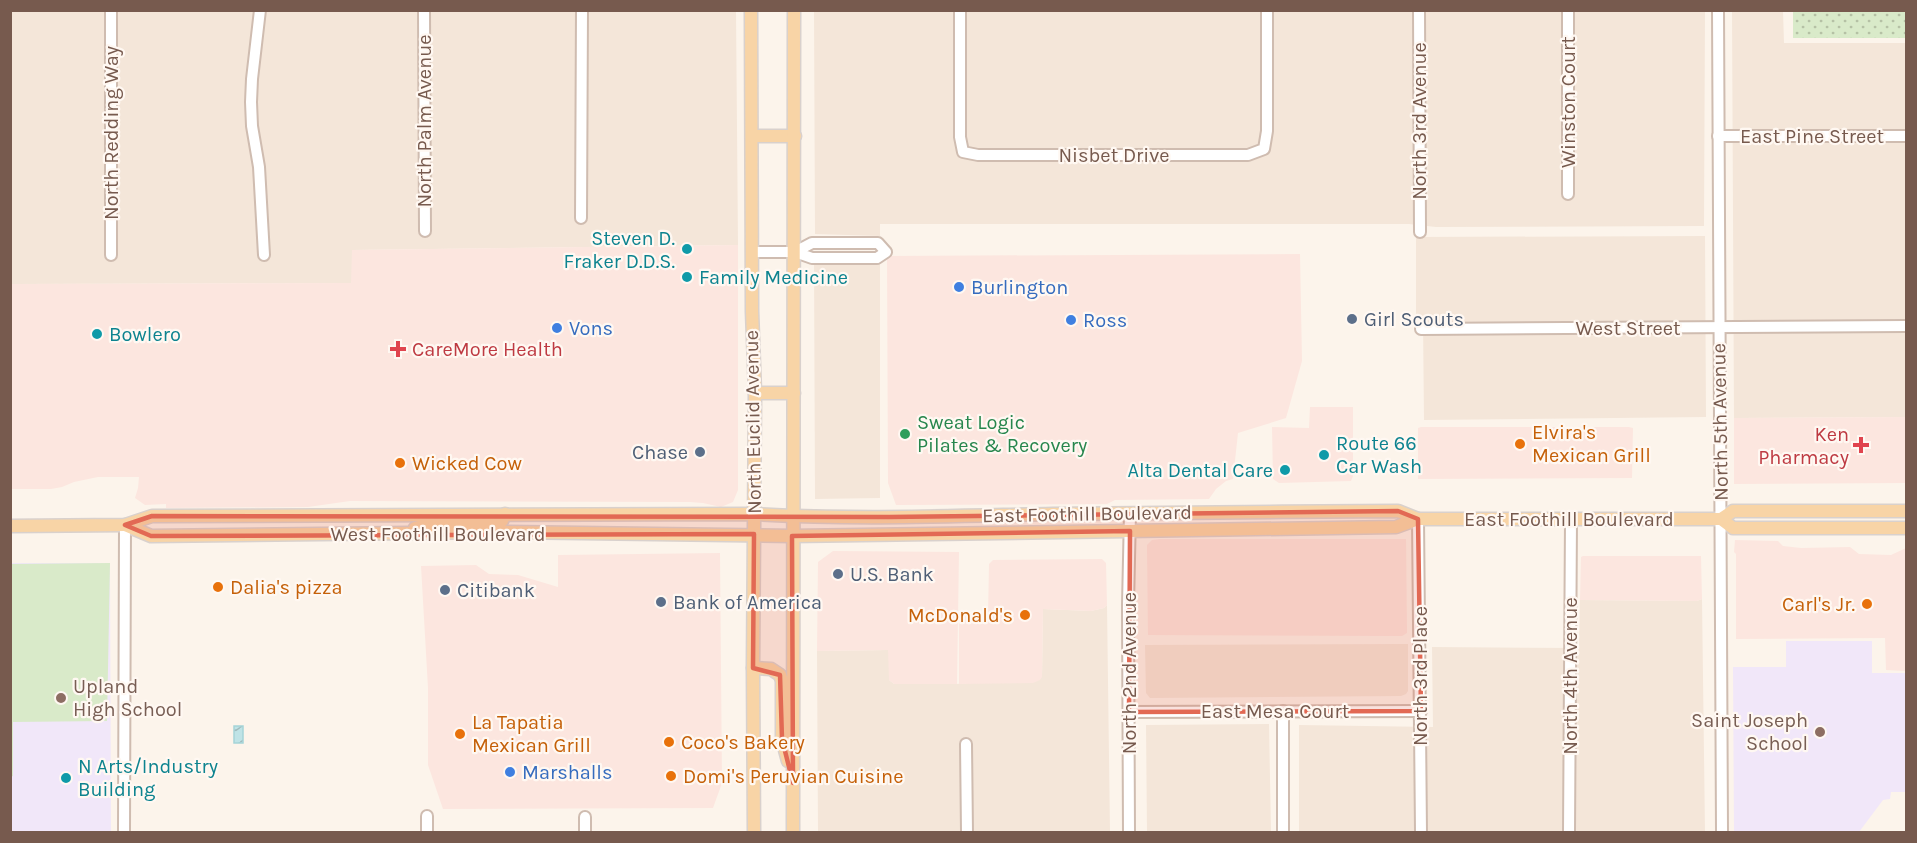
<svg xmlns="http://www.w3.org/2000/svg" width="1917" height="843" font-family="Karla,sans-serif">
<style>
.residential{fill:#f4e6d9}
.commercial{fill:#fce6df}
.education{fill:#f1e7f9}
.grass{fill:url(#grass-dots)}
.garden{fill:#d9eac9}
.water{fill:url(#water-waves);stroke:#a5d4d8;stroke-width:1.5}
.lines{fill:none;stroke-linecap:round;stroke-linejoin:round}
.minor-casing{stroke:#cfbcb0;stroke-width:14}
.major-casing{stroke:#d9d1cd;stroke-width:15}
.minor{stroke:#fff;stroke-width:10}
.major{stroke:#f8d4a6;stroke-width:12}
.marked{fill:#e26954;fill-opacity:0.2;stroke:#e26954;stroke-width:4.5;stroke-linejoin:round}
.culture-dot{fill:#0f9aa8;stroke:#fff8f2;stroke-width:2}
.shop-dot{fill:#3f7fe0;stroke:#fff8f2;stroke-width:2}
.service-dot{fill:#5c6f8a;stroke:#fff8f2;stroke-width:2}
.health-dot{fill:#e0444e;stroke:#fff8f2;stroke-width:2}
.leisure-dot{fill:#2e9e5b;stroke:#fff8f2;stroke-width:2}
.food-dot{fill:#e8710a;stroke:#fff8f2;stroke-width:2}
.education-dot{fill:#8d6e63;stroke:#fff8f2;stroke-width:2}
.labels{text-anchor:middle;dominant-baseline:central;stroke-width:4.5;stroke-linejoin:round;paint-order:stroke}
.street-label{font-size:20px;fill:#775a4e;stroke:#fff8f2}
.culture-label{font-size:20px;fill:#0d838f;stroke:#fff8f2;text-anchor:start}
.shop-label{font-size:20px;fill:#366cbe;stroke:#fff8f2;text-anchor:start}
.service-label{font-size:20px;fill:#4e5e75;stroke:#fff8f2;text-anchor:start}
.health-label{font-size:20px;fill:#be3a42;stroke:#fff8f2;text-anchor:start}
.leisure-label{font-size:20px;fill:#27864d;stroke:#fff8f2;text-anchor:start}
.food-label{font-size:20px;fill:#c56008;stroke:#fff8f2;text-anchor:start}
.education-label{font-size:20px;fill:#785e54;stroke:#fff8f2;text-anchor:start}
</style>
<defs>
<pattern id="grass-dots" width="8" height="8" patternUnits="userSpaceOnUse" patternTransform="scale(1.5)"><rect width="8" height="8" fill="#d9eac9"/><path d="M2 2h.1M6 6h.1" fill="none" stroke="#b5c1a5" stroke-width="1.8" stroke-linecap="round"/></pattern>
<pattern id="water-waves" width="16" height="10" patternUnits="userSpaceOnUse" patternTransform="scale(1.5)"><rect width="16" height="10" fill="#bfe3e6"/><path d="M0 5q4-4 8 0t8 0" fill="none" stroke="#a0bbbd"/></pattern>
</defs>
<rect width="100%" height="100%" fill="#fcf4eb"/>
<!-- residential -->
<g class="residential">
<path d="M10,11H736L738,245L353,250L352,283L11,284Z"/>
<path d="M814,11H1705L1704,226L1436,227L1409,224H880V236L815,234Z"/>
<path d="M1732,11H1783L1784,43H1906V417L1734,418Z"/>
<path d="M1705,236L1706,417L1424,420L1423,320H1416V237Z"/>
<path d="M814,260L880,261V498L815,499Z"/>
<path d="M1702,599L1705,832H1299V725L1433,727L1432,647L1579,648L1580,600L1697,601Z"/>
<path d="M1107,605L1110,832H818L817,651L889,650V680L894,684H956L1042,677L1043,609L1091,611L1104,608Z"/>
<path d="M1408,644V691L1406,694L1401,696L1150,698L1146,693L1145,645Z"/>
<path d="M1269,724L1271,832H1147L1146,725Z"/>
</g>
<!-- commercial -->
<g class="commercial">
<path d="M738,245V490L733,502L721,507L703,503L690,502L350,501L308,507L166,508V504L145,505L135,498L138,488L139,477H98L74,482L62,487L51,489H11V284L351,283L352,250Z"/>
<path d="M1300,254L1302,361L1286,418L1238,433L1233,479L1226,481L1216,489L1209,499L1115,500L1107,504L896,505L888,483L887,256Z"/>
<path d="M1310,407H1353V476L1351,481L1279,483L1273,479L1272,427L1309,428Z"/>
<path d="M1906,417V483L1734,484V418Z"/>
<path d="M1421,427H1629L1633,428L1632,478L1418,479V428Z"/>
<path d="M1160,539H1406L1407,633L1402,636L1148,635L1147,545L1152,540Z"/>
<path d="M1735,540L1778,541L1783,546L1801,548L1850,547L1859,554L1891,555L1906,548V671L1886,670L1885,638L1736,639V554L1734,552Z"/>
<path d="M833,551L959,552L957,684H894L889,680L888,650L817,651L818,562Z"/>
<path d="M720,553L722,783L713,808L443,809L428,765V688L421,566L476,565L489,574L518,575L558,587V555Z"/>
<path d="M1583,556H1701L1702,599L1697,601L1580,600L1581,557Z"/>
<path d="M1102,559L1106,563L1107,605L1104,608L1091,611L1043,609L1042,677L1040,680L1033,683L959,684V616H988L989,564L993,560Z"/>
</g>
<!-- education -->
<g class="education">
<path d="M11,563H110L111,832H11Z"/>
<path d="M1786,641H1872V673H1906V792H1891L1890,799L1883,800L1859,832H1734L1733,667H1786Z"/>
</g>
<!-- grass -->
<rect class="grass" x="1793" y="11" width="113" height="27"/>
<!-- garden -->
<path class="garden" d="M110,563L107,721L13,722V776L11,777V564Z"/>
<!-- water -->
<rect class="water" x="234" y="726" width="9" height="17"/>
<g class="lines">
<!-- minor casing -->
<g class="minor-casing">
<g id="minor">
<path d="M260,10L252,79L251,102L252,126L259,167L264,255"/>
<path d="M424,10L425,231"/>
<path d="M960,10V137L963,152L978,155H1248L1264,149L1267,131V10"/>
<path d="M1419,10L1420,232"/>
<path d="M1568,10V194"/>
<path d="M1718,10L1722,832"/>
<path d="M1718,136H1906"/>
<path d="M581,218L582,10"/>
<path d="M752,252H795L812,258H877L886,252L878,243H812L795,252"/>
<path d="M111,255V10"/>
<path d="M1421,329L1906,326"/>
<path d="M1418,519L1421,832"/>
<path d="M1283,711V832"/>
<path d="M1129,712L1421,711"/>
<path d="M966,744L967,832"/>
<path d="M427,816V832"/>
<path d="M585,817V832"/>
<path d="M124,832L125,525"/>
<path d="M1129,832L1128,605L1130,513"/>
<path d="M1569,832L1571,520"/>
</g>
</g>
<!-- major casing -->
<g class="major-casing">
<g id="major">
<path d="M751,10L752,311L755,393L753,668L754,832"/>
<path d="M752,136H795"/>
<path d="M755,393H794"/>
<path d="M1721,519L1733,528H1906"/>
<path d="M125,525L151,536L501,532L792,536L1396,527L1418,519H1721L1733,511H1906"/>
<path d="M10,526L125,525L152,516L754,514C854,520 954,516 1053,514C1168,512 1283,512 1398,511L1418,519"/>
<path d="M415,528L430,524L497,523L502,521L505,514"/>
<path d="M753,668L771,669L780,675L782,681V739L788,761"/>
<path d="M793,832L794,10"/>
</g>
</g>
<!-- minor -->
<use href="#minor" class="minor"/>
<!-- major -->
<use href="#major" class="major"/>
</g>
<!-- marked area -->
<path class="marked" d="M1398,511L1418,519L1421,711L1129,712L1130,531L792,536L793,783L782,739L780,675L753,668L754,534L151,536L125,525L152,516L889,517Z"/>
<!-- markers -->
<g class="culture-dot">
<circle cx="687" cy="249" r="6"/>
<circle cx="687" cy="277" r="6"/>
<circle cx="97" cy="334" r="6"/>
<circle cx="1324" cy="455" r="6"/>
<circle cx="1285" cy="470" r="6"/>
<circle cx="66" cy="778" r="6"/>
</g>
<g class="shop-dot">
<circle cx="959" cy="287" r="6"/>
<circle cx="1071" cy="320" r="6"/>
<circle cx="557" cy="328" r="6"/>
<circle cx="510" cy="772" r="6"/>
</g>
<g class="service-dot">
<circle cx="1352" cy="319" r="6"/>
<circle cx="700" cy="452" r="6"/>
<circle cx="838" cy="574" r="6"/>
<circle cx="445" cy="590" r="6"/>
<circle cx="661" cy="602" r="6"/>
</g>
<g class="health-dot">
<path d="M395 340h6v6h6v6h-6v6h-6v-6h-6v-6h6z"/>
<path d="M1858 436h6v6h6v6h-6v6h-6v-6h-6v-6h6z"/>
</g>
<circle class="leisure-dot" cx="905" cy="434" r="6"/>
<g class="food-dot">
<circle cx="1520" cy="444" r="6"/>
<circle cx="400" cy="463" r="6"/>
<circle cx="218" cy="587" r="6"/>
<circle cx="1867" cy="604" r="6"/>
<circle cx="1025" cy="615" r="6"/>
<circle cx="460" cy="734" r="6"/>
<circle cx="669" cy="742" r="6"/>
<circle cx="671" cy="776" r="6"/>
</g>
<g class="education-dot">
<circle cx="61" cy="698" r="6"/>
<circle cx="1820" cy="732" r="6"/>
</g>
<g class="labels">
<!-- street labels -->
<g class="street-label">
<text transform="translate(1568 102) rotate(-90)">Winston Court</text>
<text transform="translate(424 121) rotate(-90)">North Palm Avenue</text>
<text transform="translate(1419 121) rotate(-90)">North 3rd Avenue</text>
<text transform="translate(111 133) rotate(-90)">North Redding Way</text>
<text x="1812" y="136">East Pine Street</text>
<text x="1114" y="155">Nisbet Drive</text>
<text x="1628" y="328">West Street</text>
<text transform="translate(753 422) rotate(-91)">North Euclid Avenue</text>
<text transform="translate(1720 422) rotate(-91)">North 5th Avenue</text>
<text transform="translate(1087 514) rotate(-1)">East Foothill Boulevard</text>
<text x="1569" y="519">East Foothill Boulevard</text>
<text x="438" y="534">West Foothill Boulevard</text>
<text transform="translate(1129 673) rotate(-90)">North 2nd Avenue</text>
<text transform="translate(1420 676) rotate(-90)">North 3rd Place</text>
<text transform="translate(1570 676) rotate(-90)">North 4th Avenue</text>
<text x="1275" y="711">East Mesa Court</text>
</g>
<!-- culture labels -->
<g class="culture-label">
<text x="675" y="238" text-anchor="end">Steven D.<tspan x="675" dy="23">Fraker D.D.S.</tspan></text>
<text x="699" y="277">Family Medicine</text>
<text x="109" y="334">Bowlero</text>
<text x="1336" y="443">Route 66<tspan x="1336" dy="23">Car Wash</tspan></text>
<text x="1273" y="470" text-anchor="end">Alta Dental Care</text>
<text x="78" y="766">N Arts/Industry<tspan x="78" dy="23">Building</tspan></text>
</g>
<!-- shop labels -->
<g class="shop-label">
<text x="971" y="287">Burlington</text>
<text x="1083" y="320">Ross</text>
<text x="569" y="328">Vons</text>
<text x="522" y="772">Marshalls</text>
</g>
<!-- service labels -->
<g class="service-label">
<text x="1364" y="319">Girl Scouts</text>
<text x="688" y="452" text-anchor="end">Chase</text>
<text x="850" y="574">U.S. Bank</text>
<text x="457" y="590">Citibank</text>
<text x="673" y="602">Bank of America</text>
</g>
<!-- health labels -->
<g class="health-label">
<text x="412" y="349">CareMore Health</text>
<text x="1849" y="434" text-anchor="end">Ken<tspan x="1849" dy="23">Pharmacy</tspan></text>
</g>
<!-- leisure labels -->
<g class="leisure-label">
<text x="917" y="422">Sweat Logic<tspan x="917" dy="23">Pilates &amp; Recovery</tspan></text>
</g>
<!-- food labels -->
<g class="food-label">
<text x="1532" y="432">Elvira's<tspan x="1532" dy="23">Mexican Grill</tspan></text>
<text x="412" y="463">Wicked Cow</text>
<text x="230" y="587">Dalia's pizza</text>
<text x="1855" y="604" text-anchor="end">Carl's Jr.</text>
<text x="1013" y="615" text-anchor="end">McDonald's</text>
<text x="472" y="722">La Tapatia<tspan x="472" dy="23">Mexican Grill</tspan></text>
<text x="681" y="742">Coco's Bakery</text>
<text x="683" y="776">Domi's Peruvian Cuisine</text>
</g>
<!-- education labels -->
<g class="education-label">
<text x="73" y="686">Upland<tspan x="73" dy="23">High School</tspan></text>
<text x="1808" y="720" text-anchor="end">Saint Joseph<tspan x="1808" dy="23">School</tspan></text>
</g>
</g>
<!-- border -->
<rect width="1917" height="843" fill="none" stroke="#775a4e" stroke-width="24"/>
</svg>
